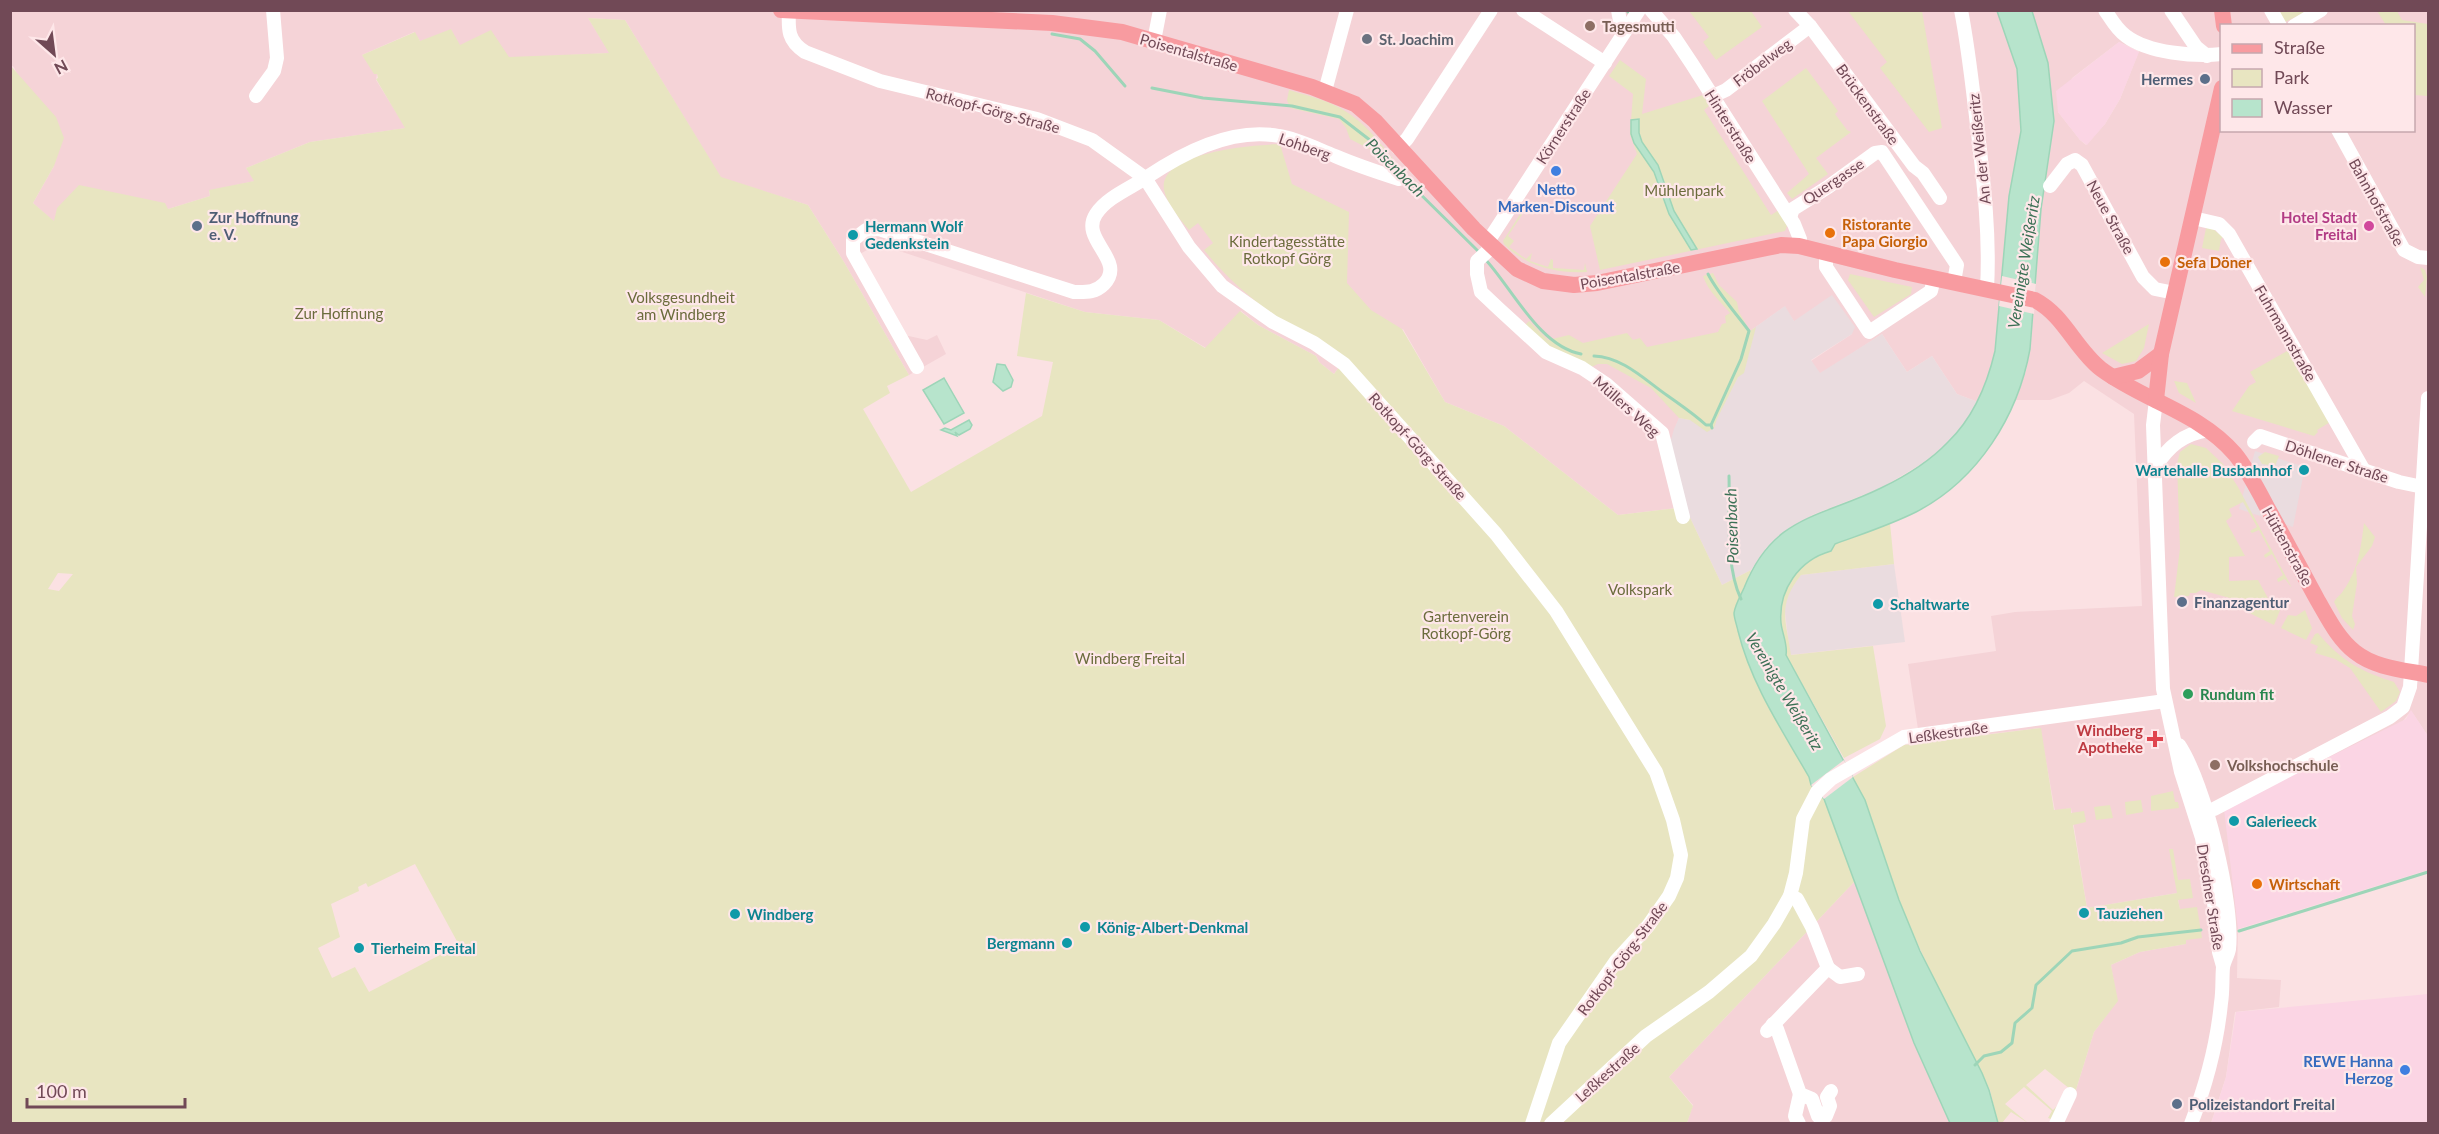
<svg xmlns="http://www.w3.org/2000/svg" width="2439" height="1134" font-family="Lato,sans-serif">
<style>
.residential{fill:#f5d3d7;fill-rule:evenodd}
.commercial{fill:#fbd5e4}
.industrial{fill:#eadcdf}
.green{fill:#e8e5c1;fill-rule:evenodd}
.water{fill:#b7e4cc;stroke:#9dd5b8;stroke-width:1.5}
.pier{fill:#fbe1e3}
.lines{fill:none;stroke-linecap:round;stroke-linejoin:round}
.stream{stroke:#9dd5b8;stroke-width:3}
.minor{stroke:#fff;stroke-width:14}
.major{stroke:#f89ba0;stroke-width:16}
.education-dot{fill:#8d6e63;stroke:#fee7e9;stroke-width:2}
.worship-dot{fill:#6b7280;stroke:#fee7e9;stroke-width:2}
.service-dot{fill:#5c6f8a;stroke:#fee7e9;stroke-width:2}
.shop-dot{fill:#3f7fe0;stroke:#fee7e9;stroke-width:2}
.hotel-dot{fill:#d1479c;stroke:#fee7e9;stroke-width:2}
.food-dot{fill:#e8710a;stroke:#fee7e9;stroke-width:2}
.culture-dot{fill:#0f9aa8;stroke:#fee7e9;stroke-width:2}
.leisure-dot{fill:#2e9e5b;stroke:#fee7e9;stroke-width:2}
.health-dot{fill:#e0444e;stroke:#fee7e9;stroke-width:2}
.labels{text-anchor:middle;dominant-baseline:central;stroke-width:4.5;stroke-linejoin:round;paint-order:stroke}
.education-label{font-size:15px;font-weight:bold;fill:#785e54;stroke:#fee7e9;text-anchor:start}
.worship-label{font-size:15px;font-weight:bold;fill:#5b616d;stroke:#fee7e9;text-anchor:start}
.street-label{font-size:15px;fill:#714956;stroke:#fee7e9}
.service-label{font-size:15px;font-weight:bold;fill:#4e5e75;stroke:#fee7e9;text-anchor:start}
.shop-label{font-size:15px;font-weight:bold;fill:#366cbe;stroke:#fee7e9}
.park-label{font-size:15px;fill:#6b6c3c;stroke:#fee7e9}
.hotel-label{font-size:15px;font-weight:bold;fill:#b23c85;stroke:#fee7e9;text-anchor:end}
.food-label{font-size:15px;font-weight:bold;fill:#c56008;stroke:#fee7e9;text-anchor:start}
.culture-label{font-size:15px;font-weight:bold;fill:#0d838f;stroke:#fee7e9;text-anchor:start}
.leisure-label{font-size:15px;font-weight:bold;fill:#27864d;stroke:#fee7e9;text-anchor:start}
.health-label{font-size:15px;font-weight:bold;fill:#be3a42;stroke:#fee7e9;text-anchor:end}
.water-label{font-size:16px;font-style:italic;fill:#3b7055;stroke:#fee7e9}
</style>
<rect width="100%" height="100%" fill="#fbe1e3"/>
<!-- residential -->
<g class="residential">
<path d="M11,10H1997L2017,69L2021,131L2009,196L1995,351L1989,375L1978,402L1957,394L1932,356L1907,372L1882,334L1820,374L1811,361L1852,334L1794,321L1784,307L1743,336L1679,418L1669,447L1685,507L1618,515L1504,426L1445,402L1403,329L1345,359L1334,374L1319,362L1316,356L1258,325L1241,311L1206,348L1159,320L1085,312L878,244L858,255L904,335L927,340L937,335L946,354L909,375L844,262L808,205L721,178L625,20L588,18L610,53L509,58L460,45L420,41L414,32L362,55L377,74L376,80L406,128L310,142L246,168L255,181L209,191L210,196L168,209L79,186L54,222L33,203L54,166L14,67L11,65Z"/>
<path d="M2032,11H2428V736L2411,711L2238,925L2237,978L2281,980L2279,1007L2235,1012L2226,1077L2211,1123H2060L2075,1093L2094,1032L2117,1001L2111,965L2140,952L2186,944L2177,893L2087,908L2071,808L2055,811L2040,728L1920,742L1908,664L1996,651L1991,616L2015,612L2142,606L2134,414L2084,381L2069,393L2050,400H2016L2026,371L2030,349L2041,209L2054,121L2048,63ZM2222,26H2414V130H2222ZM2119,42L2139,51L2120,99L2105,124L2086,145L2080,140L2058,112L2072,78Z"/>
<path d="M1855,881L1914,1043L1950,1123H1687L1693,1105L1669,1077Z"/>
</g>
<!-- commercial -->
<g class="commercial">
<path d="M2119,42L2139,52L2120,99L2105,124L2087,145L2080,140L2058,112L2056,91Z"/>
<path d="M2411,710L2428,736V870L2238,929L2224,809L2406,719Z"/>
<path d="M2428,994V1123L2211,1124L2226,1077L2236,1012Z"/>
</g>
<!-- industrial -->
<g class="industrial">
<path d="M1832,295L1855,327L1852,334L1811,360L1820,373L1882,334L1907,372L1932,356L1957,394L1978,402L1969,418L1948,443L1923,463L1881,488L1812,515L1766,548L1751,570L1722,585L1685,507L1669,447L1674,429L1679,418L1690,420L1743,336L1785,306L1794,321Z"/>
<path d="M2255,451L2305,467L2293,527L2239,509Z"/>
<path d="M1894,564L1905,642L1790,655L1784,604L1790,589L1801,575Z"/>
</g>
<!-- green -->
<g class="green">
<path d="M1689,11H1751L1762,27L1716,60L1703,42L1709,37Z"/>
<path d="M1848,11H1922L1942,128L1929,132L1880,68L1887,62Z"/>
<path d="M2276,11H2308L2285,22Z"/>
<path d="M2377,11H2397L2402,20L2428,24V96L2414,95V26L2386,25Z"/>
<path d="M588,18L625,20L721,177L808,205L844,262L909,375L887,386L890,393L863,409L911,492L1042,416L1053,362L1017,356L1026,293L1085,312L1159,320L1205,348L1240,311L1258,325L1316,356L1319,362L1334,374L1344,360C1290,326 1245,301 1204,250L1213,243L1198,223L1189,230C1180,219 1167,205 1164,190C1158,151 1255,145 1280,144L1292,184L1349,212L1347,283L1371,310L1402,329L1445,402L1504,426L1618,515L1685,507L1722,585L1751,570L1734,614L1763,696L1809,777L1811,785L1824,799L1855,881L1669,1077L1693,1106L1687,1123H11L10,65L56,117L64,138L54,166L33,203L54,221L57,208L79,185L165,203L168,209L210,196L209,190L254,181L246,168L310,142L405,128L376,79L378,78L377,74H374L362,55L415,32L420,41L451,29L460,45L491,30L509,57L609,53ZM58,573L73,574L59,591L48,589ZM415,864L459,945L369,992L355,967L332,978L318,948L340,937L331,904L359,891L358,887L366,883L368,887Z"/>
<path d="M1620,60L1646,79L1642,114L1703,95L1709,106L1704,110L1771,215L1779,210L1787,226L1785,231L1600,270L1590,226L1637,154L1630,134L1633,94L1609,76Z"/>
<path d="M1806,68L1838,111L1835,114L1847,130L1851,132L1816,158L1828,174L1792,199L1787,193L1809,174L1762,101Z"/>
<path d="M1289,90C1304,95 1320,98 1334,105C1365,119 1383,147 1404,173L1399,177L1382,164L1379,154L1350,139L1346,128L1339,119L1290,108L1287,100Z"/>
<path d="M1526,205L1534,210L1527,207L1508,236L1514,241L1509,247L1526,259L1532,253L1530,261L1548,267L1551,259L1553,260V268L1584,270L1585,263L1587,272C1557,274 1525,266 1504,244L1503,241Z"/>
<path d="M2206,228L2213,229L2223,237L2221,239L2219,251L2202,248Z"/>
<path d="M2420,267L2425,270L2427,277L2425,297L2418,287L2424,280Z"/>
<path d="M1713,273L1719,285L1737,302L1739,312L1750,331L1756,327L1744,373L1738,377L1717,419L1714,428L1707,432L1690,420L1679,418L1651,388L1638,381L1607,364H1598L1589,368L1546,350L1524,326L1529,321L1548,340L1569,335L1583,343L1627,333L1633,340L1640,338L1647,347L1718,332L1722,324L1726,323L1725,316L1730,313C1720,301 1708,291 1703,276Z"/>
<path d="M1850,274L1912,287L1911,294L1874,317L1848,280Z"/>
<path d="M2149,324L2144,348L2136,361L2122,364L2102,353Z"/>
<path d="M2289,350L2332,421L2317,430L2318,432L2314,436L2232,411L2249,386L2256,382L2250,372Z"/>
<path d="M2174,381L2187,383L2196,403L2179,393Z"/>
<path d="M2191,444L2206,448L2223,464L2238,487L2292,588L2285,579L2278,582L2277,579L2283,575L2272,554L2265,558L2264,555L2270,551L2259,530L2252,533L2250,531L2257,527L2243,502L2229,509L2232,516L2226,521L2245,556L2229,557V581L2258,580L2269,600L2275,598L2281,608L2274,625L2239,608L2237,600L2201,590L2196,593H2190L2189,596L2174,597L2180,548L2177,464L2180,452Z"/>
<path d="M2265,452L2279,456L2275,466L2262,464L2258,457Z"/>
<path d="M1890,523L1894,564L1801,575C1777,606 1786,619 1791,655L1873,646L1886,726L1880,739L1844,758L1786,655C1788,644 1782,633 1781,623C1779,589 1799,560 1831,551L1835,544Z"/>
<path d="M2364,523L2375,537L2372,546L2356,567L2357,583L2352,616L2355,624L2353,630L2342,618L2334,602C2337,596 2340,596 2343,591C2358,571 2361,547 2364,523Z"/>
<path d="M2305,610L2312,628L2306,640L2281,628L2288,615L2296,616Z"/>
<path d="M2318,633C2340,660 2362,672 2394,682L2400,692L2396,701L2381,712L2350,668L2335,659L2315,653L2318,646L2310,643L2315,634Z"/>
<path d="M2041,728L2054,810L2071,808V813L2084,811L2086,822L2073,825L2087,908L2177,893L2169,849H2173L2178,880L2190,879L2193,898L2178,900L2180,909L2197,907L2202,938L2186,940V944L2140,952L2111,965L2118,1001L2094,1032L2075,1093L2045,1069L2026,1085L2053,1110L2059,1104L2051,1119L2048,1118L2052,1111L2024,1087L2005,1104L2028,1123L2011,1112L2002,1123H1998L1990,1090L1982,1073C1954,1017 1923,961 1900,902C1884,861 1874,817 1853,777L1904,745Z"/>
<path d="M2173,791L2175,802H2178L2179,808L2151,811V796Z"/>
<path d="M2141,800L2143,812L2126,815L2125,802Z"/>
<path d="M2110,805L2113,818L2096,820L2094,807Z"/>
</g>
<!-- water -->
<g class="water">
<path d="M1997,11H2032L2048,63L2054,121L2041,209L2030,349C2018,416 1978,480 1916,512C1890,525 1862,534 1835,544L1831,551C1799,560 1778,590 1781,623C1782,633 1788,645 1786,655L1865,800L1899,900L1920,951L1982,1073L1989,1090L1998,1123H1950L1914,1043L1824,799L1811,785L1809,777C1782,730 1751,684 1738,631C1737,626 1734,618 1734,613C1735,605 1741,595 1744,588C1773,515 1820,518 1881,488C1904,477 1930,461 1948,442C1974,417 1987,385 1995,351L2009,196L2021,131L2017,69Z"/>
<path d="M1639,119V133L1642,142L1658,165L1674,211L1697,249L1691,250L1669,214L1654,172L1634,143L1631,134V120Z"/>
<path d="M997,364L1005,365L1013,380L1011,387L1003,391L993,382Z"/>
<path d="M944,378L964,413L944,424L923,390Z"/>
<path d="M969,420L972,425L970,429L959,435L955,432L957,436L941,430L945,428L951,430Z"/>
</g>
<!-- pier -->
<g class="pier">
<path d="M2002,276L2036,284L2034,314L1999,306Z"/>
<path d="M1844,760L1853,777L1824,799L1811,785Z"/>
</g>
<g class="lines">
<!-- stream -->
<g class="stream">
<path d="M1627,10L1628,12"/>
<path d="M1052,34L1080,39L1095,51L1125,86"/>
<path d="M1152,88L1203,98L1292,106L1340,117L1375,144L1405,179L1481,254"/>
<path d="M1485,259C1512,288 1539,346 1581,354"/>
<path d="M1708,274C1719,295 1735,312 1749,331L1741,359L1711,425"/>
<path d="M1594,356C1623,357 1646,381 1668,396C1682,406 1694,414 1706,425H1711L1712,428"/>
<path d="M1729,476C1730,512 1725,566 1741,599"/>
<path d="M2239,931L2428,872"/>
<path d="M1975,1065L1984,1056L2001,1052L2012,1043L2015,1023L2032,1008L2036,985L2072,951L2121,943L2138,937L2201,930"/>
</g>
<!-- minor -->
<g class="minor">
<path d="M1523,10L1605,63"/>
<path d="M1618,10L1620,21L1628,28"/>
<path d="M1651,10L1674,37L1692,64L1794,224L1800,239L1799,246"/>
<path d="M1795,10L1810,26L1914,166L1923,173L1940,198"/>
<path d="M1961,10C1969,51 1973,92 1978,133C1984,185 1990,237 1987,289"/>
<path d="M2105,10C2111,19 2117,30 2126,36C2148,53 2195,57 2222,54"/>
<path d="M2171,10L2196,47L2207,56"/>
<path d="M2271,10L2280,26"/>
<path d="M789,11C788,30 788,41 805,52L880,81L1037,119L1092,140L1145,178L1189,247L1222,286L1273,322L1314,343L1344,364L1496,534L1556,611L1656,772L1673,820L1681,855L1677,878L1669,896L1648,926L1616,961L1559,1043L1532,1124"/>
<path d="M2294,26L2321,10"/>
<path d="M1154,41L1160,10"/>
<path d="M1325,91L1347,10"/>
<path d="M256,96L274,71L277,58L273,10"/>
<path d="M1713,96L1726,90L1810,26"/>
<path d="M2338,130L2404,250L2418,257L2428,258"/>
<path d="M1398,148L1407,139L1491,10"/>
<path d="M2050,186L2067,164L2075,160L2082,165L2143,277L2155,289L2175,293"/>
<path d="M1790,217L1793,209L1828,187L1875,153L1882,152L1957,265L1954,282"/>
<path d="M2193,218L2219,224L2229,234L2363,469"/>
<path d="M1487,243L1639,10"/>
<path d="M1492,247L1477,261V274L1481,292L1499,309L1546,352L1582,368L1606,384L1662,433L1683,517"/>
<path d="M1826,253V267L1869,332L1931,291L1934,278"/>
<path d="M917,367L853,253V240L866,230L879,229L1074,292C1086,292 1095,293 1104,284C1127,260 1079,240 1096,214C1107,197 1131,188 1147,177C1184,152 1233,127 1279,136C1298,139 1317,149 1335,156C1356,165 1377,172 1399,179"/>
<path d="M2156,400L2153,425L2163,689L2181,772L2202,838L2214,903L2219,952L2223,966"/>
<path d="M2254,442L2260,436L2399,482L2423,487"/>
<path d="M2155,467C2169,446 2183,434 2208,430"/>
<path d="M2179,745C2205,784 2234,903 2229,949C2228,955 2224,961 2223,967C2222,979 2223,991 2221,1003C2217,1044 2206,1085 2191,1124"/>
<path d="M2196,814L2214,809L2390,717L2403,707L2410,687L2428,398"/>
<path d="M1828,968L1840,977L1858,974"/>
<path d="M1773,1024L1777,1029L1800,1094L1812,1099L1818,1116H1826L1830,1106L1827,1097L1831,1091"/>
<path d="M1767,1031L1828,968L1812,927L1797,899L1790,896"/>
<path d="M1551,1124L1646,1036L1709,992L1751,956L1774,924L1790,896L1796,873L1803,819L1817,792L1831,779L1904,737L2165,701"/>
<path d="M1799,1124L1795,1116L1800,1094"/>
<path d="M2056,1124L2070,1094"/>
</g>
<!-- major -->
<g class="major">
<path d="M781,10L1052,23L1122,32L1312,87L1355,104L1375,121L1474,229L1517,269L1543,281L1574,285L1597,283L1781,245L1799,246L1895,270L2035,300C2064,315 2076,350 2101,369C2144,401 2199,412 2235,454C2248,470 2258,490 2268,509C2285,539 2301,570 2318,601C2328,618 2338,639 2355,652C2375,668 2404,670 2428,675"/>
<path d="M2222,10L2224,26"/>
<path d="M2113,377L2138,371L2161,354"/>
<path d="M2156,400L2161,354L2222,88"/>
</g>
</g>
<!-- markers -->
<g class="education-dot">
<circle cx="1590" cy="26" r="6"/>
<circle cx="2215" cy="765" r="6"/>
</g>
<circle class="worship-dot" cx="1367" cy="39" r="6"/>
<g class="service-dot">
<circle cx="2205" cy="79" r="6"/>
<circle cx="197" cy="226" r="6"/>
<circle cx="2182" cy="602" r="6"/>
<circle cx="2177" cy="1104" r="6"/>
</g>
<g class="shop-dot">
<circle cx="1556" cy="171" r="6"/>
<circle cx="2405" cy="1070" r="6"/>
</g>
<circle class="hotel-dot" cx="2369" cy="226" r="6"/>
<g class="food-dot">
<circle cx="1830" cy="233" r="6"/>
<circle cx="2165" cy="262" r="6"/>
<circle cx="2257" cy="884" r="6"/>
</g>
<g class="culture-dot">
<circle cx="853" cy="235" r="6"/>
<circle cx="2304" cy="470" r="6"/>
<circle cx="1878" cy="604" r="6"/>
<circle cx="2234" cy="821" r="6"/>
<circle cx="2084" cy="913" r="6"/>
<circle cx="735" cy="914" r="6"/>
<circle cx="1085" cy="927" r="6"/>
<circle cx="1067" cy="943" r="6"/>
<circle cx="359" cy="948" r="6"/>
</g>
<circle class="leisure-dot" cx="2188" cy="694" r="6"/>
<path class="health-dot" d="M2152 730h6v6h6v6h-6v6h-6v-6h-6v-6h6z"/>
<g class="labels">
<!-- education labels -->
<g class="education-label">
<text x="1602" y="26">Tagesmutti</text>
<text x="2227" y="765">Volkshochschule</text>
</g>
<!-- worship labels -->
<g class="worship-label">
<text x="1379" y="39">St. Joachim</text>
</g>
<!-- street labels -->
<g class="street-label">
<text transform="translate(1189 52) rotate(16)">Poisentalstraße</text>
<text transform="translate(1762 62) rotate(-37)">Fröbelweg</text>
<text transform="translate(1868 104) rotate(54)">Brückenstraße</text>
<text transform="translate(993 110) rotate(15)">Rotkopf-Görg-Straße</text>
<text transform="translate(1563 126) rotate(-57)">Körnerstraße</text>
<text transform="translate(1731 126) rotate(58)">Hinterstraße</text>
<text transform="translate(1305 146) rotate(19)">Lohberg</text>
<text transform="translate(1979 149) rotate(-96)">An der Weißeritz</text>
<text transform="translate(1833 181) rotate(-34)">Quergasse</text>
<text transform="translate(2377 202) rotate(61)">Bahnhofstraße</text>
<text transform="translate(2111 217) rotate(61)">Neue Straße</text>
<text transform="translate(1630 275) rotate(-10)">Poisentalstraße</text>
<text transform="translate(2286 333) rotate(60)">Fuhrmannstraße</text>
<text transform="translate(1627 406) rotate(42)">Müllers Weg</text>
<text transform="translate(1418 446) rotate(48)">Rotkopf-Görg-Straße</text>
<text transform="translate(2337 461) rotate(18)">Döhlener Straße</text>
<text transform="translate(2288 546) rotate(61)">Hüttenstraße</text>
<text transform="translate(1948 732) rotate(-8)">Leßkestraße</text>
<text transform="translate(2211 897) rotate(81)">Dresdner Straße</text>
<text transform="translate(1622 958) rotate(-53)">Rotkopf-Görg-Straße</text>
<text transform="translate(1607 1072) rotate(-42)">Leßkestraße</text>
</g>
<!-- service labels -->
<g class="service-label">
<text x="2193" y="79" text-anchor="end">Hermes</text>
<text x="209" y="217">Zur Hoffnung<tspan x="209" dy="17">e. V.</tspan></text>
<text x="2194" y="602">Finanzagentur</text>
<text x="2189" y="1104">Polizeistandort Freital</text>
</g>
<!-- shop labels -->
<g class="shop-label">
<text x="1556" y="189">Netto<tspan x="1556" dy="17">Marken-Discount</tspan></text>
<text x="2393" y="1061" text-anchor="end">REWE Hanna<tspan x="2393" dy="17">Herzog</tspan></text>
</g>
<!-- park labels -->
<g class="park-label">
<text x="1684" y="190">Mühlenpark</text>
<text x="1287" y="241">Kindertagesstätte<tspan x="1287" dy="17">Rotkopf Görg</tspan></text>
<text x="681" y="297">Volksgesundheit<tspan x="681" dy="17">am Windberg</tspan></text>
<text x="339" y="313">Zur Hoffnung</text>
<text x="1640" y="589">Volkspark</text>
<text x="1466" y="616">Gartenverein<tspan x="1466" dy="17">Rotkopf-Görg</tspan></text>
<text x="1130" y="658">Windberg Freital</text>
</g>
<!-- hotel labels -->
<g class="hotel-label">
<text x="2357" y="217">Hotel Stadt<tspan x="2357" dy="17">Freital</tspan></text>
</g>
<!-- food labels -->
<g class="food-label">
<text x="1842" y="224">Ristorante<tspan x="1842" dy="17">Papa Giorgio</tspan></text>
<text x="2177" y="262">Sefa Döner</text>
<text x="2269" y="884">Wirtschaft</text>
</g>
<!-- culture labels -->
<g class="culture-label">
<text x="865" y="226">Hermann Wolf<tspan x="865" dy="17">Gedenkstein</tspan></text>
<text x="2292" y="470" text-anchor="end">Wartehalle Busbahnhof</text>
<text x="1890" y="604">Schaltwarte</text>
<text x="2246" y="821">Galerieeck</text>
<text x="2096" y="913">Tauziehen</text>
<text x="747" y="914">Windberg</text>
<text x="1097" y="927">König-Albert-Denkmal</text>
<text x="1055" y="943" text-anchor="end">Bergmann</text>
<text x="371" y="948">Tierheim Freital</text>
</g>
<!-- leisure labels -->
<g class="leisure-label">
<text x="2200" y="694">Rundum fit</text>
</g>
<!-- health labels -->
<g class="health-label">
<text x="2143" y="730">Windberg<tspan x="2143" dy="17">Apotheke</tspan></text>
</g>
<!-- water labels -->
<g class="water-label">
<text transform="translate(1396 167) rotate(45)">Poisenbach</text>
<text transform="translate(2023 262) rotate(-81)">Vereinigte Weißeritz</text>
<text transform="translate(1731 526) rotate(-92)">Poisenbach</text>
<text transform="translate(1785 691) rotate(59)">Vereinigte Weißeritz</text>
</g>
</g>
<!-- border -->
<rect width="2439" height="1134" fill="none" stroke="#714956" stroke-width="24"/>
<!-- legend -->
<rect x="2220" y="24" width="195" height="108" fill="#fee7e9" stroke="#c6a8ae" stroke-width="1.5"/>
<rect x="2232" y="44" width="30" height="9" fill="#f89ba0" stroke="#c6a8ae" stroke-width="1.5"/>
<text x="2274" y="54" font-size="18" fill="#714956">Straße</text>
<rect x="2232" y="69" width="30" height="18" fill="#e8e5c1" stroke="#c6a8ae" stroke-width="1.5"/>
<text x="2274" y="84" font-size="18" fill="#714956">Park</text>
<rect x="2232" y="99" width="30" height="18" fill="#b7e4cc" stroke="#c6a8ae" stroke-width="1.5"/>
<text x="2274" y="114" font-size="18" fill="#714956">Wasser</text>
<!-- north arrow -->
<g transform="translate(54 54) rotate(152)" stroke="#fee7e9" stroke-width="4.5" paint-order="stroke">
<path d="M0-4.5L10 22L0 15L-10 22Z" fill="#714956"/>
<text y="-9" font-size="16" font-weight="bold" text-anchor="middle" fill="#714956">N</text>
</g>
<!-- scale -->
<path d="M27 1098v9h158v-9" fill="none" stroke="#714956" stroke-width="3"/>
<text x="36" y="1098" font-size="18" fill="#714956" stroke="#fee7e9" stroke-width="4.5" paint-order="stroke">100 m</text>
</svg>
